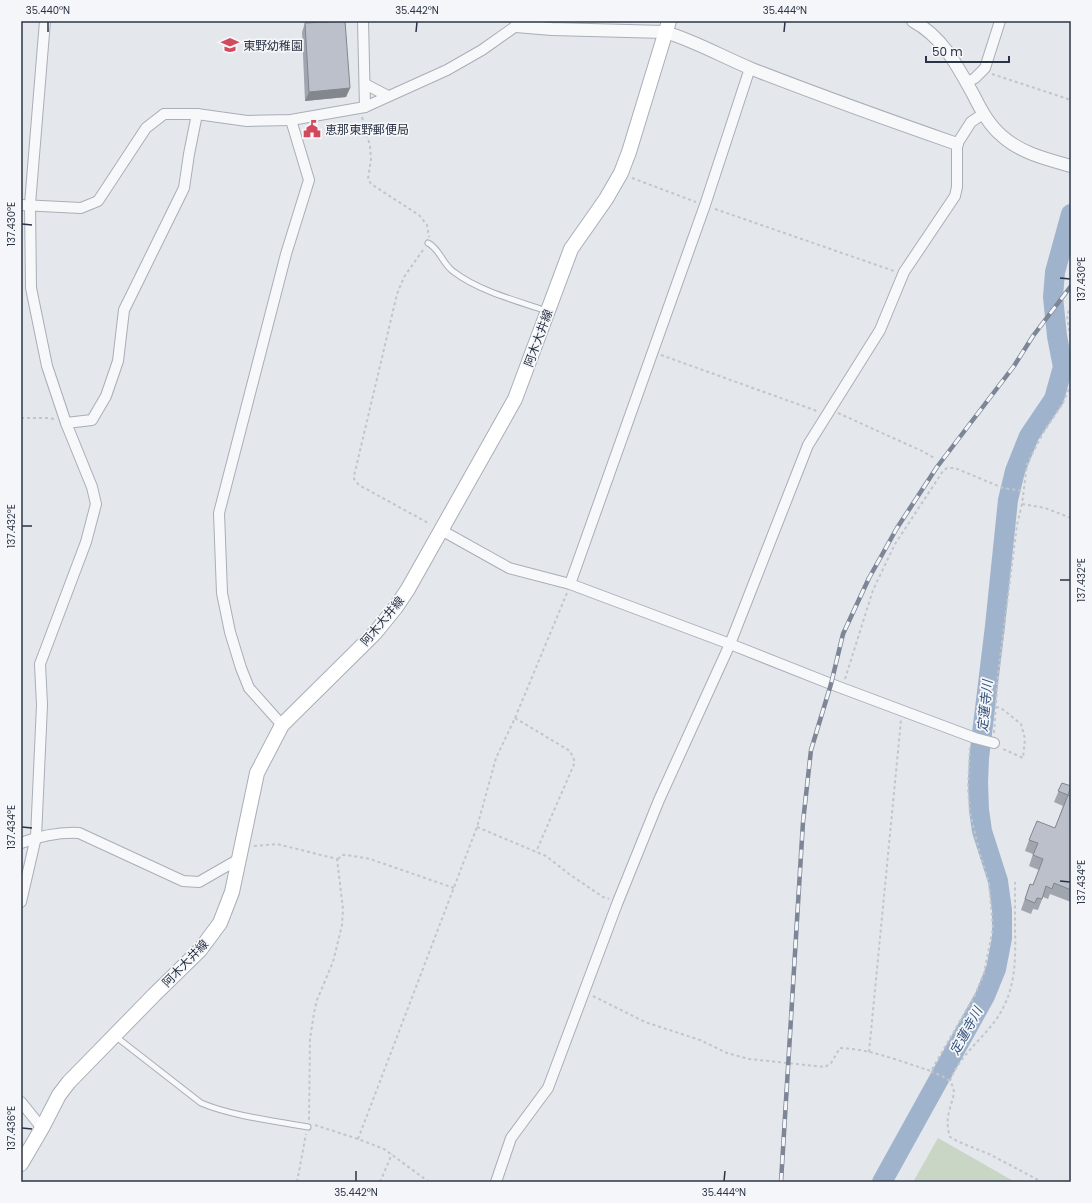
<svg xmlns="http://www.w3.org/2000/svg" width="1092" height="1203" font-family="Poppins,'Noto Sans JP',sans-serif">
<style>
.green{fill:#c9d6c5}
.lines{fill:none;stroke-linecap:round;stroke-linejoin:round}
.river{stroke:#9fb4cc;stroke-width:20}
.service-casing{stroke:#a9aeb7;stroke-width:7}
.minor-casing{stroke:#a9aeb7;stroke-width:12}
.tertiary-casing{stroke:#a9aeb7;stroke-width:14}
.secondary-casing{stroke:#a9aeb7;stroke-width:16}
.path{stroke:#c2c5cb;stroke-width:2;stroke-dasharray:3 3;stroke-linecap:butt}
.service{stroke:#f7f8fa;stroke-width:5}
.minor{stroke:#f7f8fa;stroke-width:10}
.tertiary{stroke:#f7f8fa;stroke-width:12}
.secondary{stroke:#fff;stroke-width:14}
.rail-casing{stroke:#7d8696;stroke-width:4.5}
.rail{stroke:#f4f6f9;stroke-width:3;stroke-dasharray:9;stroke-linecap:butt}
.wall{fill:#a1a5ae}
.shaded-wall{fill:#83868d}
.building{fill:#bbc0ca;stroke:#83868d}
.ticks{fill:none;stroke:#2b3445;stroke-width:1.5}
.labels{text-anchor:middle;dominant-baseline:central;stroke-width:3.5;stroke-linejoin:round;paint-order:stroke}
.poi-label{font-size:12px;fill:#2b3445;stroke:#f4f6f9;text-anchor:start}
.street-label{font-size:12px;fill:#2b3445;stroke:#f4f6f9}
.water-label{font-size:13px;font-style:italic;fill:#34527a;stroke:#f4f6f9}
.neatline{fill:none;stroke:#2b3445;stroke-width:1.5}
.ticks-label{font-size:10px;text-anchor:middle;fill:#2b3445}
</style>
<rect width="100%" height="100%" fill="#e4e7ec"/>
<!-- green -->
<path class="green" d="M938,1138L1015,1182H913Z"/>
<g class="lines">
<!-- river -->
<path class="river" d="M882,1182L985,996L996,969L1002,938V910L998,881L982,831L979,810L978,782L979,758L995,626L1008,500L1015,471L1029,436L1054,399L1063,367L1057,336L1053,297L1055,272L1071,214"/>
<!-- service casing -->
<g class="service-casing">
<g id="service">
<path d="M428,243C440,249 443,265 454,272C479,291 517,301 547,311"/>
<path d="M115,1036L201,1103C232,1116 275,1121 308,1127"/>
</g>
</g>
<!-- minor casing -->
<g class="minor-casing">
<g id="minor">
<path d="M363,21L365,107"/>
<path d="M966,83L975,78L985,68L1000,21"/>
<path d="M365,84L388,96"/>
<path d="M21,205L81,208L98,201L146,128L164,114H197L247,121L291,120L365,107L447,70L482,50L516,26L520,21"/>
<path d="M66,423L92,420L106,396L118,361L124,310L184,188L189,154L197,114"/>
<path d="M441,530L509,568L570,584L730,644L831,684L975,738L994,743"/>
<path d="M570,584L705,205L750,68"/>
<path d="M282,725L249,688L241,668L230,632L222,593L219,513L286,254L309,180L291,120"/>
<path d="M21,843C40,836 59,832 79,833L183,881L199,882L239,859"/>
<path d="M21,902L36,837L42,705L40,664L86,542L96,504L92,487L66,423L47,366L31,288L30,204L45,21"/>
<path d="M21,1102L42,1128"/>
<path d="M496,1182L511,1138L548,1088L617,904L659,800L730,644L808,445L880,330L904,272L955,196L957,187V144L971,122L983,114"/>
</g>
</g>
<!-- tertiary casing -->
<g class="tertiary-casing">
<g id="tertiary">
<path d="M913,21C943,37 958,67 974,96C981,110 989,125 1002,136C1021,153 1046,159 1071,166"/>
<path d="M516,26L552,29L665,32C695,41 723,57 752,69C819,95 888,120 957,144"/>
</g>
</g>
<!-- secondary casing -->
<g class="secondary-casing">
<path id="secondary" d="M21,1164L42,1128L59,1095L69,1082L154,995L200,950L220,923L232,892L257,773L282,725L375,633L396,607L408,589L515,399L571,249L606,199L621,173L629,152L669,21"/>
</g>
<!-- path -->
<g class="path">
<path d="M992,74L1071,100"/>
<path d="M362,117L370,146L371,159L368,179L371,184L419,215L427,225L429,237"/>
<path d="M632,178L696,202"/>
<path d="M715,209L894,271"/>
<path d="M423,250L404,277L397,294L354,476V479L359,485L430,524"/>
<path d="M1071,305L1067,316L1071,343"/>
<path d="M661,355L817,411"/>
<path d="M838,413L924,452L934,458"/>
<path d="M21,418H47L54,419"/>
<path d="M1022,504L1045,508L1071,518"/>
<path d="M845,679L873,590L895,544L943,471L947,468H955L1003,488L1023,491"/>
<path d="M996,707L1001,708L1021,724L1025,739L1023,758L1001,748"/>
<path d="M515,718L570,751L575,762L536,852"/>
<path d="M994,733L998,674L1017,525L1022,504L1027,464L1043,433L1063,403L1071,384"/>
<path d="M477,827L546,856L569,874L603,897L609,899"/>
<path d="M254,846L277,844L337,859L343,909L342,925L333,962L317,1000L314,1013L310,1039L309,1120"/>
<path d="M338,859L342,855H347L370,859L454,888"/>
<path d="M593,996L645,1022L700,1040L727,1053L749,1059L825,1067L831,1063L840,1048C871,1049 902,1062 931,1071L975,995L984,973L993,928L989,883L980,854L970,813L968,788L970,747"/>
<path d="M869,1052L901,720"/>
<path d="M931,1071C936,1074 946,1077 950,1082C958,1091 951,1102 949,1112C947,1120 947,1128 950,1137L959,1142L989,1154L1042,1182"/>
<path d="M950,1081C958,1058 980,1041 995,1021C1015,994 1016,963 1015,931C1015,915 1015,898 1015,882"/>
<path d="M315,1125L358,1139L384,1149L429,1182"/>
<path d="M358,1139L477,827L496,758L515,718L567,593"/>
<path d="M297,1182L306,1134"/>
<path d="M380,1182L392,1154"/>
</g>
<!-- service -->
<use href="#service" class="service"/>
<!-- minor -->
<use href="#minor" class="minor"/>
<!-- tertiary -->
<use href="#tertiary" class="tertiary"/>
<!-- secondary -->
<use href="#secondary" class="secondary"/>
<!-- rail casing -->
<g class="rail-casing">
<path id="rail" d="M781,1182L803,822L811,750L831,684L843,634L869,578L897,528L937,467L1014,366L1033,336L1071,286"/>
</g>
<!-- rail -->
<use href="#rail" class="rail"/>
</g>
<!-- wall -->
<g class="wall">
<path d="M305,23L350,88L346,97L305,101L302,32Z"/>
<path d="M1062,783L1068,795L1071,797V902L1050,894L1048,899L1043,897L1038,910L1033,909L1031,914L1021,910L1030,884L1033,885L1039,870L1029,866L1033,854L1025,851L1029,840L1055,828L1063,806L1054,802Z"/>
</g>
<!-- shaded-wall -->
<path class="shaded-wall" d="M350,88L346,97L305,101L309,92Z"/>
<!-- building -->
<g class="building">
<path d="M345,21L350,88L309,92L305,23Z"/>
<path d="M1062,783L1071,786L1068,795L1071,797V890L1054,883L1052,889L1046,886L1042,899L1037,898L1035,903L1025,899L1030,884L1033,885L1043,859L1033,855L1038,843L1029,840L1037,821L1055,828L1068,795L1058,791Z"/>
</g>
<!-- ticks -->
<path class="ticks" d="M48,32V22M416,32L417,22M784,32L785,22M22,224L32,225M1060,278L1070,279M22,526H32M1060,580H1070M22,827L32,828M1060,881L1070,882M22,1128L32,1129M356,1181V1171M724,1181L725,1171"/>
<!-- icons -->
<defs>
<g id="school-bare" transform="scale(1.38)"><path d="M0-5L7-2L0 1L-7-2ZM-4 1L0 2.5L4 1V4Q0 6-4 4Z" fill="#d1495b" stroke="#f4f6f9" stroke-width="2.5" paint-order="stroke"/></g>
<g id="civic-bare" transform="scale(1.38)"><path d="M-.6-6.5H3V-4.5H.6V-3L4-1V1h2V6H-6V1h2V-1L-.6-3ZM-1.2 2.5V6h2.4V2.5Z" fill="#d1495b" stroke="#f4f6f9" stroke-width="2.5" paint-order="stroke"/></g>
</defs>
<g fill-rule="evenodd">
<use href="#school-bare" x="230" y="45"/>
<use href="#civic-bare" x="312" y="129"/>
</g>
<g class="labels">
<!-- poi labels -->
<g class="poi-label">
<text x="243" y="45">東野幼稚園</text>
<text x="325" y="129">恵那東野郵便局</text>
</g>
<!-- street labels -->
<g class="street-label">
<text transform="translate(538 338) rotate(-70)">阿木大井線</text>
<text transform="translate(382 621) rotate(-50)">阿木大井線</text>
<text transform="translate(185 963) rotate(-46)">阿木大井線</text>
</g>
<!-- water labels -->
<g class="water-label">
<text transform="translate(985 706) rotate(-84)">定蓮寺川</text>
<text transform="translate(966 1031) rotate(-61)">定蓮寺川</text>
</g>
</g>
<!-- border -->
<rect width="1092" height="1203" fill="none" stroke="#f4f6f9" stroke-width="44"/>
<!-- scale -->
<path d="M926 56v6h83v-6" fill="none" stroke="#2b3445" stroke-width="2"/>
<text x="932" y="56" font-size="12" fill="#2b3445" stroke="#f4f6f9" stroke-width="3" paint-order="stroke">50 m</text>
<rect x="22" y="22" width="1048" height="1159" class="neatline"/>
<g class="ticks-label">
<text x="48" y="14">35.440°N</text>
<text x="417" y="14">35.442°N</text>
<text x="785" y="14">35.444°N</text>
<text transform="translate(11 224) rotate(-90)" y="4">137.430°E</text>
<text transform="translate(1081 279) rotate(-90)" y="4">137.430°E</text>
<text transform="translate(11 526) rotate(-90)" y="4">137.432°E</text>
<text transform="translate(1081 580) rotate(-90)" y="4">137.432°E</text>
<text transform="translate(11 827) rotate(-90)" y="4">137.434°E</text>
<text transform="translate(1081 882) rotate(-90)" y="4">137.434°E</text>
<text transform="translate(11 1128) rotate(-90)" y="4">137.436°E</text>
<text x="356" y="1196">35.442°N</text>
<text x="724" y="1196">35.444°N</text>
</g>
</svg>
